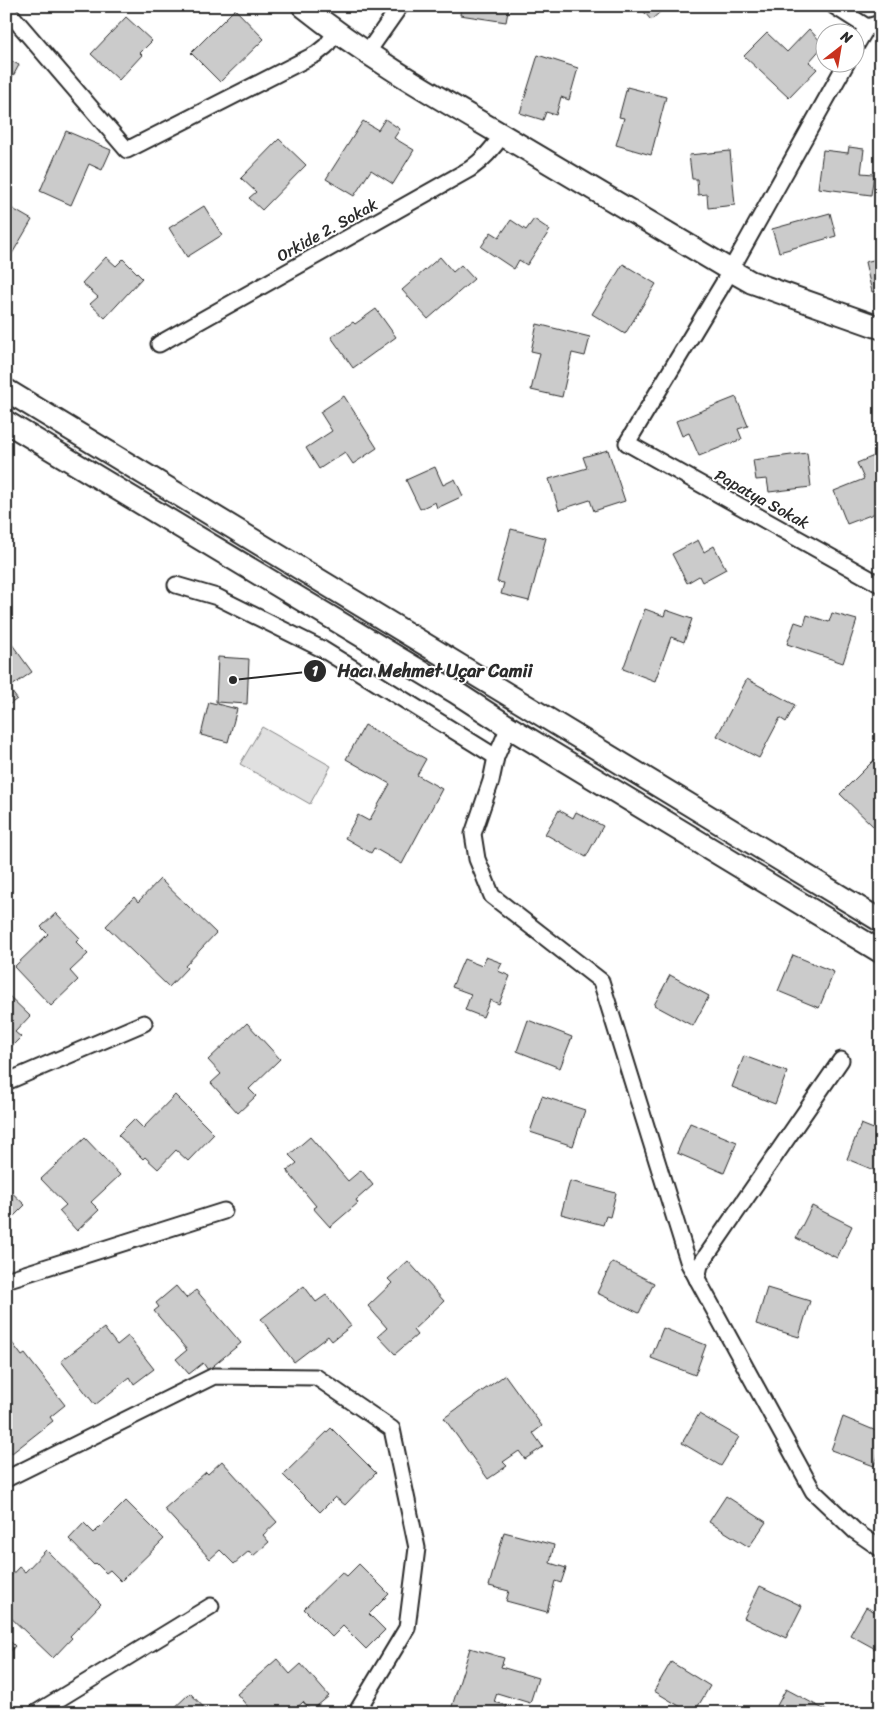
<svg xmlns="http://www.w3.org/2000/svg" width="887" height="1719" font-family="Sriracha,sans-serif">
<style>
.green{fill:#e0e0e0;stroke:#868686}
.building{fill:#cbcbcb;stroke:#2b2b2b}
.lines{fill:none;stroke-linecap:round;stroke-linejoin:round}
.street-casing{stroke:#2b2b2b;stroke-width:19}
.secondary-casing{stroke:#2b2b2b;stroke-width:25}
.street{stroke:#fff;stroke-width:15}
.secondary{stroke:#fff;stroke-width:21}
.labels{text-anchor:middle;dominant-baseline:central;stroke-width:4;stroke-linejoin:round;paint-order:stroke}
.street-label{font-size:16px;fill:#2b2b2b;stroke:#fff}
.leader{fill:none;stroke:#2b2b2b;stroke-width:2}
.callout-dot{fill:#2b2b2b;stroke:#fff;stroke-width:2}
.mark-label{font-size:15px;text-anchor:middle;font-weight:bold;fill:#fff}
.callout-label{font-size:18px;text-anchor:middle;font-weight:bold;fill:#2b2b2b;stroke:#fff;stroke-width:4;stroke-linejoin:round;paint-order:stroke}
</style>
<rect width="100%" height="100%" fill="#fff"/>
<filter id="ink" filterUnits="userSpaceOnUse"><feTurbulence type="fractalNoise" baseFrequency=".02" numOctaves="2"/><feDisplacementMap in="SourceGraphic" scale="10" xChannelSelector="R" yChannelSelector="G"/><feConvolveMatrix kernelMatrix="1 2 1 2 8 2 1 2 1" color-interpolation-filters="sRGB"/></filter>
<g filter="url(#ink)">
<!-- green -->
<path class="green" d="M262,727L331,766L310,804L240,764Z"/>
<!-- building -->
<g class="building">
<path d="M461,6H509L506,22L460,15Z"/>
<path d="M639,6H667L651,20Z"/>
<path d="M235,9L264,39L220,82L191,53Z"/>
<path d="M126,17L152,41L140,53L142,55L119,80L91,54Z"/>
<path d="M809,29L824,45L809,62L817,69L789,98L744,56L767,33L787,52Z"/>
<path d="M538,55L578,68L569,100L561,97L556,115L546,112L543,120L520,113Z"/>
<path d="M6,58L19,65L6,89Z"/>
<path d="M627,87L666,97L651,155L616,145L624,118L619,117Z"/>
<path d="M385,119L400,129L394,138L414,150L393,184L371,170L354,196L326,179L363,121L378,130Z"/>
<path d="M66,131L111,150L102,170L89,164L71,205L40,191Z"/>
<path d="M279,139L306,165L262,210L249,198L256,192L241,178Z"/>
<path d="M849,147L864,149L861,173L874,174L871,195L818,188L823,150L848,153Z"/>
<path d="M730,151L735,205L708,208L707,194L698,195L697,179H692L689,155Z"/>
<path d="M6,205L32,220L6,264Z"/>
<path d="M204,206L222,235L187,257L169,228Z"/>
<path d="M830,213L836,236L779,252L772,229Z"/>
<path d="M534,219L550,230L527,265L519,260L514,269L481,247L491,232L499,237L511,220L526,230Z"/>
<path d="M106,257L116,266L123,259L142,278L105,318L90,304L98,297L82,283Z"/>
<path d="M440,257L453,272L461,265L474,279L428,319L402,290Z"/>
<path d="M881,258V290L872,292L865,262Z"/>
<path d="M623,264L656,284L625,334L592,314Z"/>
<path d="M376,309L396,337L353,368L331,337L353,322L355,324Z"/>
<path d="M537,324L590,337L585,356L572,353L562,397L531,390L540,353L531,351Z"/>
<path d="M344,396L377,448L353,464L345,452L319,469L306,448L332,431L320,412Z"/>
<path d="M736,397L748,426L738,429L742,439L699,456L689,433L682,436L676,421Z"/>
<path d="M608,450L625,501L594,511L590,500L559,510L549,479L587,468L583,457Z"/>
<path d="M807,453L811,487L769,492L767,479L756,480L753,460Z"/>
<path d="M874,456L878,465L881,464V511L847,524L834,491L864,479L857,463Z"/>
<path d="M435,467L443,485L455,479L463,496L437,508L435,502L420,509L406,480Z"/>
<path d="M511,529L546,538L529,601L501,594L504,583L497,582Z"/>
<path d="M698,540L704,552L714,546L726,569L702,582L699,576L687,583L672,554Z"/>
<path d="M645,609L664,616L666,610L692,619L684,642L671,637L655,681L623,669Z"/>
<path d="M832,613L857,620L843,663L787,644L795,622L804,625L807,615L829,622Z"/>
<path d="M6,636L32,672L9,688L17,699L6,707Z"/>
<path d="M218,657L249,659L247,704L216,702Z"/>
<path d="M747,679L795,705L786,722L780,718L759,758L717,736Z"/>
<path d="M209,702L237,709L228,742L201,735Z"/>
<path d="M365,725L426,759L417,775L442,789L402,864L374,848L371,853L345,838L358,815L369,821L390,784L346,759Z"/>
<path d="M875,759L879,764L881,763V820L874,827L840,794Z"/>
<path d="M559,810L573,818L576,812L603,826L586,857L545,834Z"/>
<path d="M160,879L216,933L185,966L187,968L169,987L106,926L134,897L138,902Z"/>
<path d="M56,913L80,938L76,942L88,954L70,971L78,980L51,1006L14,967L48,934L41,927Z"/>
<path d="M793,955L834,972L819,1008L778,991Z"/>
<path d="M486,957L502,963L498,971L510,976L499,1004L490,1000L483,1017L465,1010L471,994L452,987L464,959L482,966Z"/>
<path d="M670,975L709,996L693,1026L654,1005Z"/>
<path d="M6,993L30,1016L15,1032L21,1037L6,1052Z"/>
<path d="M528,1020L572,1037L560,1068L517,1051Z"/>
<path d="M247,1023L280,1059L249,1089L256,1096L238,1113L211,1083L221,1074L208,1060Z"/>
<path d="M744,1056L787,1072L775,1104L732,1087Z"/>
<path d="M175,1095L214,1134L188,1161L176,1150L158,1169L145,1157L143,1159L118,1135L134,1119L143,1128Z"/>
<path d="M542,1096L585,1110L573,1146L530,1132Z"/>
<path d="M690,1123L737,1142L724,1173L677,1153Z"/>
<path d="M861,1124L881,1132V1173L847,1159Z"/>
<path d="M310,1137L348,1181L361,1170L373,1185L356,1200L358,1203L330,1227L313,1208L316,1206L287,1171L297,1163L289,1155Z"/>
<path d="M85,1138L120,1175L91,1202L99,1210L77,1231L59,1211L66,1205L41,1179Z"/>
<path d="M570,1181L616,1193L610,1217L606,1216L603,1225L561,1214Z"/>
<path d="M6,1187L25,1205L6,1224Z"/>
<path d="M812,1206L852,1226L837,1258L796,1238Z"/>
<path d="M408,1261L444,1301L413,1330L417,1335L395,1354L378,1336L387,1328L368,1306L392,1283L388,1279Z"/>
<path d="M612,1262L654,1283L639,1313L597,1293Z"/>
<path d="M176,1286L186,1298L196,1290L241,1343L208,1370L203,1363L189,1374L176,1359L187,1350L154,1311L159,1307L156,1303Z"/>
<path d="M304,1286L316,1302L326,1295L351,1326L332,1341L328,1336L294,1362L261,1319Z"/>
<path d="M767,1288L810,1301L799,1337L756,1324Z"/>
<path d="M104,1328L117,1345L128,1336L154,1369L134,1384L130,1377L95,1405L61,1361Z"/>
<path d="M663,1328L706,1345L695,1375L651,1358Z"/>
<path d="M10,1340L22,1356L25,1354L65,1405L50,1417L53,1421L12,1453L6,1446V1344Z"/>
<path d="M505,1375L542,1426L533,1433L543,1447L525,1459L519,1451L503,1462L507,1466L488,1479L444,1418Z"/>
<path d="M699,1414L739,1437L721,1466L682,1443Z"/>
<path d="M843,1417L881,1433V1448L874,1466L831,1450Z"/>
<path d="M331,1428L376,1473L345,1505L335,1497L320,1512L283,1475Z"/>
<path d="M222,1461L277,1522L263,1535L269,1542L253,1556L249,1551L234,1564L220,1550L210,1559L164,1509L206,1472L208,1474Z"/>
<path d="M726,1496L766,1522L749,1547L709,1522Z"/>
<path d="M126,1501L164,1539L121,1581L110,1570L106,1573L96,1563L94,1565L69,1539L84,1523L94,1533Z"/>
<path d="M504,1532L554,1545L550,1563L566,1568L561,1583L555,1581L547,1612L506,1601L509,1591L489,1586Z"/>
<path d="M46,1550L101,1604L70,1636L72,1638L53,1658L6,1613V1581L19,1567L25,1572Z"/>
<path d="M359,1564L389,1594L369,1614L385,1630L366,1649L343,1626L332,1637L304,1609L342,1572L347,1576Z"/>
<path d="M760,1586L802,1606L786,1638L744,1618Z"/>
<path d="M866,1607L881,1615V1652L850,1635Z"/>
<path d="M6,1637L15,1646L6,1656Z"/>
<path d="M470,1648L504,1658L501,1667L538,1678L530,1703L497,1693L494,1702L506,1705L504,1713H450Z"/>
<path d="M277,1659L290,1674L301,1664L329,1696L311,1711L303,1702L291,1713H253L237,1694Z"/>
<path d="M671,1662L710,1686L694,1713H691L654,1691Z"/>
<path d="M786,1689L827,1711L826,1713H773Z"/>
<path d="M190,1693L209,1713H169Z"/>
</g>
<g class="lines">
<!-- street casing -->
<g class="street-casing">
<g id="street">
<path d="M834,6L867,27L881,23"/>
<path d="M6,9L127,150L316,54L326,46L336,32"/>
<path d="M854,49L867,27"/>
<path d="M367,53L400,6"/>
<path d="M847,62L724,282L627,443L881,585"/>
<path d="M159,344L470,169C484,159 493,149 502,135"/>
<path d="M176,585L217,597L322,649L496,757"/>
<path d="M509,727L496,757L491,781L473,834L477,859L492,896L601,981L689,1264L813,1491L855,1531L881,1549"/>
<path d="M6,1082L144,1023"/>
<path d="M697,1279L700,1265L841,1060"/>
<path d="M6,1280L224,1211"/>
<path d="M6,1479L214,1376L316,1377L392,1429L417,1548L407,1628L356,1713"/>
<path d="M36,1713L211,1606"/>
</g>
</g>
<!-- secondary casing -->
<g class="secondary-casing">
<g id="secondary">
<path d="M303,6C364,55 432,94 499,133C576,179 653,225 730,270L751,282L881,328"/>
<path d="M6,390L881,921"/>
<path d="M6,422L455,692L509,727L881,952"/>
</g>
</g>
<!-- street -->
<use href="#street" class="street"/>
<!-- secondary -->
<use href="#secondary" class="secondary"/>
</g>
</g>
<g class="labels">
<!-- street labels -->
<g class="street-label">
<text transform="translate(327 230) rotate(-29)">Orkide 2. Sokak</text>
<text transform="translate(762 499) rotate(29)">Papatya Sokak</text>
</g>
</g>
<!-- callouts -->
<path class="leader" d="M233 680L315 671"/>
<g class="callout-dot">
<circle cx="233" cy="680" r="5"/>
<circle cx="315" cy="671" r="12"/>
</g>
<g class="mark-label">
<text x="315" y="676">1</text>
</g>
<g class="callout-label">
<text x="435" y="677">Hacı Mehmet Uçar Camii</text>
</g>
<!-- margin -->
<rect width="887" height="1719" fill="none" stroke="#fff" stroke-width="25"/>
<rect x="12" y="12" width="862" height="1694" fill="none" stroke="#2b2b2b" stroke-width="2" filter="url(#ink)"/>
<!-- north arrow -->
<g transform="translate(840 48) rotate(31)"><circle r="24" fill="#ffffff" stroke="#aaaaaa"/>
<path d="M0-4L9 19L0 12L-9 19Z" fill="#c8321e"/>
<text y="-8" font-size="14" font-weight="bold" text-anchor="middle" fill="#2b2b2b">N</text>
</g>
</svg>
